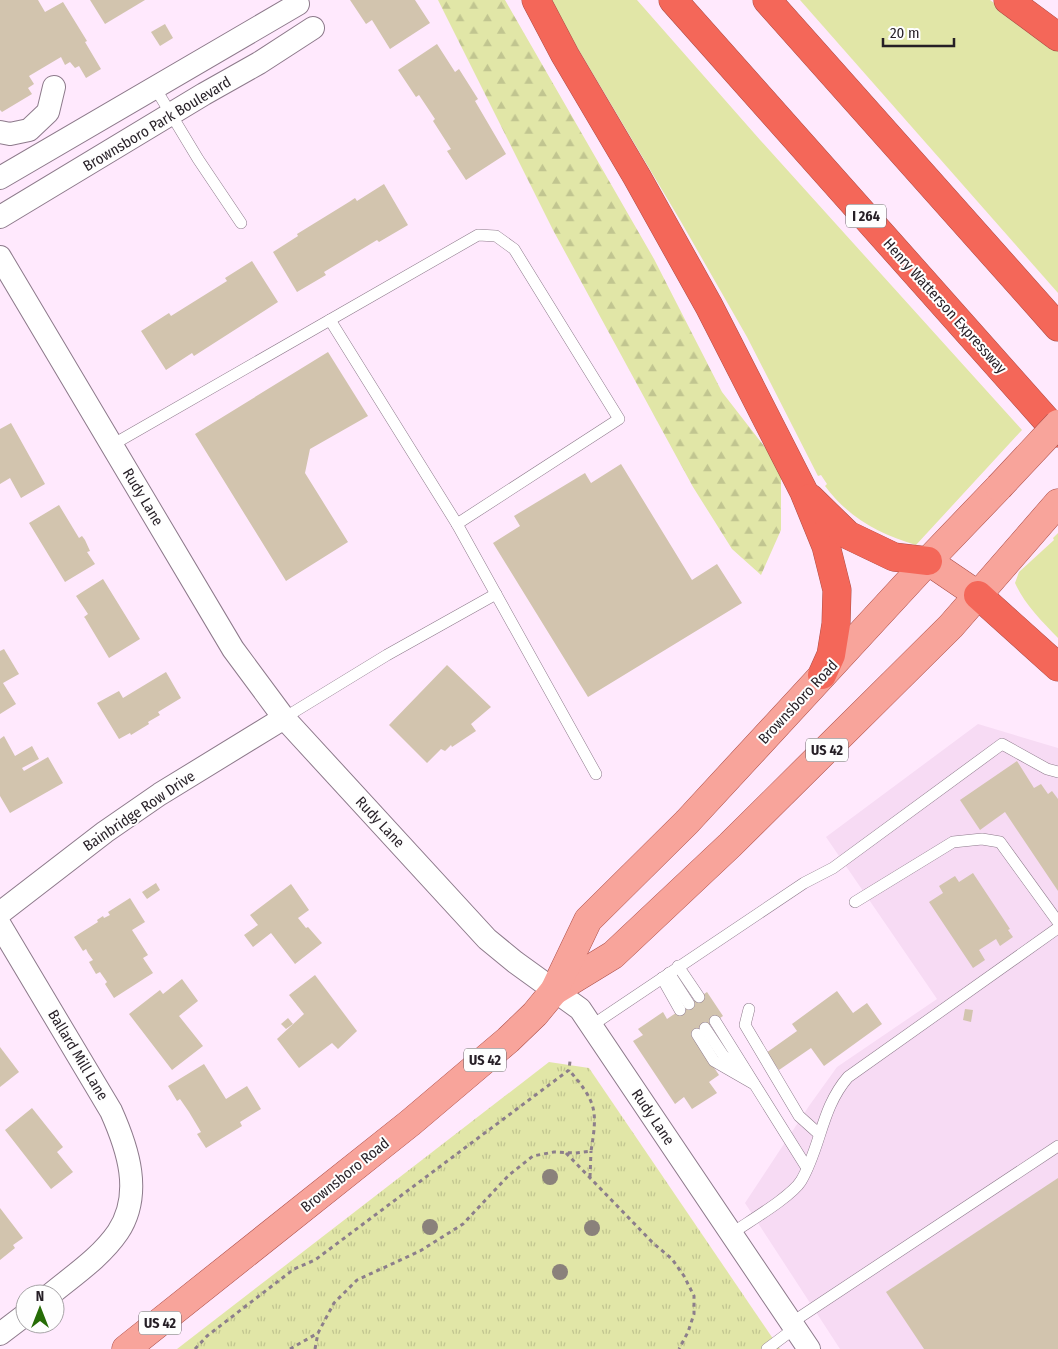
<svg xmlns="http://www.w3.org/2000/svg" width="1058" height="1349" font-family="'Fira Sans Condensed',sans-serif">
<style>
.built{fill:#f7dbf4}
.grass{fill:#e1e6a7}
.forest{fill:url(#forest-firs)}
.park{fill:url(#park-tufts)}
.building{fill:#d2c4ae}
.lines{fill:none;stroke-linecap:round;stroke-linejoin:round}
.lane-casing{stroke:#8d7a8b;stroke-width:12}
.street-casing{stroke:#8d7a8b;stroke-width:24}
.primary-casing{stroke:#ac4e47;stroke-width:29}
.highway-casing{stroke:#ac4e47;stroke-width:29}
.path{stroke:#8c7e8b;stroke-width:3;stroke-dasharray:4 4;stroke-linecap:butt}
.lane{stroke:#fff;stroke-width:11}
.street{stroke:#fff;stroke-width:22}
.primary{stroke:#f8a49b;stroke-width:28}
.highway{stroke:#f46759;stroke-width:28}
.primary-bridge-casing{stroke:#ac4e47;stroke-width:29;stroke-linecap:butt}
.primary-bridge{stroke:#f8a49b;stroke-width:28}
.tree{fill:#8a817b}
.labels{text-anchor:middle;dominant-baseline:central;stroke-width:4;stroke-linejoin:round;paint-order:stroke}
.shield{fill:#fefefe;stroke:#676267;stroke-width:1}
.shield-label{font-size:14px;font-weight:bold;fill:#261f26}
.street-label{font-size:15px;fill:#261f26;stroke:#fefefe}
</style>
<defs>
<pattern id="forest-firs" width="22" height="20" patternUnits="userSpaceOnUse" patternTransform="scale(1.25)"><rect width="22" height="20" fill="#e1e6a7"/><path d="M5 1l3.5 6h-7zM16 11l3.5 6h-7z" fill="#c1c590"/></pattern>
<pattern id="park-tufts" width="24" height="20" patternUnits="userSpaceOnUse" patternTransform="scale(1.25)"><rect width="24" height="20" fill="#e1e6a7"/><path d="M3 7l-1-3M5 7V3M7 7l1-3M15 17l-1-3M17 17v-4M19 17l1-3" fill="none" stroke="#c1c590"/></pattern>
</defs>
<rect width="100%" height="100%" fill="#ffe9fd"/>
<!-- built -->
<path class="built" d="M978,724L1058,748V1349H840L745,1203L809,1106L837,1067L937,999L826,837Z"/>
<!-- grass -->
<g class="grass">
<path d="M549,0H637L761,141L1022,430L916,545C879,534 849,518 825,486L827,484L821,475L818,476L747,337L680,220Z"/>
<path d="M800,0H990L1058,51V293Z"/>
<path d="M1058,533V638C1042,621 1025,605 1015,583L1019,572L1054,540L1053,538Z"/>
</g>
<!-- forest -->
<path class="forest" d="M438,0H505L654,259L722,392L781,468V530L761,575L732,549L693,487L553,230Z"/>
<!-- park -->
<path class="park" d="M549,1062L589,1068L780,1349H177Z"/>
<!-- building -->
<g class="building">
<path d="M0,0H38L45,12L63,2L87,41L85,42L101,69L86,78L79,66L75,68L70,62L65,65L61,57L29,76L34,84L28,88L32,94L2,112L0,110Z"/>
<path d="M90,0H145L105,24Z"/>
<path d="M350,0H415L430,23L390,49L372,20L366,24Z"/>
<path d="M165,24L173,38L160,46L151,32Z"/>
<path d="M437,44L455,72L459,69L478,99L475,101L506,154L466,180L447,151L451,149L433,121L435,119L419,95L416,97L398,70Z"/>
<path d="M384,184L408,225L379,242L377,240L324,272L326,275L297,292L273,252L298,236L297,234L349,202L355,198L357,201Z"/>
<path d="M252,261L278,302L194,356L192,353L166,370L141,331L169,313L171,316L227,281L225,278Z"/>
<path d="M328,352L368,416L310,449L305,473L348,542L286,581L195,434Z"/>
<path d="M11,423L45,484L21,498L10,478L0,484V429Z"/>
<path d="M621,464L692,580L717,564L742,603L588,697L493,543L520,526L514,516L585,473L591,483Z"/>
<path d="M59,505L79,538L82,536L85,540L90,551L87,552L95,564L65,582L29,523Z"/>
<path d="M103,579L140,639L109,658L85,618L84,617L88,614L76,596Z"/>
<path d="M4,649L19,674L3,683L16,704L0,714V651Z"/>
<path d="M447,665L491,707L471,724L476,731L452,747L451,745L445,751L441,749L427,763L389,725Z"/>
<path d="M166,672L181,698L158,712L160,715L148,722L149,724L131,735L130,733L119,739L97,703L119,691L123,698Z"/>
<path d="M4,736L15,756L32,746L39,759L22,768L24,771L48,757L63,783L10,813L0,796V739Z"/>
<path d="M1017,761L1034,788L1041,784L1048,794L1052,791L1058,799V891L1005,812L980,830L960,800Z"/>
<path d="M973,873L1010,929L1008,930L1013,937L1000,946L996,939L979,950L985,960L973,968L929,902L943,893L939,886L955,876L959,882Z"/>
<path d="M156,883L160,890L147,899L142,892Z"/>
<path d="M291,884L309,910L298,918L306,928L308,927L322,943L295,964L271,933L253,947L244,935L258,925L250,915Z"/>
<path d="M130,898L145,922L132,930L148,955L143,958L153,973L114,998L105,984L107,982L100,972L96,974L89,962L93,960L88,953L86,949L83,951L74,937L98,922L97,920L103,916L104,918L110,915L108,912Z"/>
<path d="M315,975L357,1031L338,1049L332,1043L299,1068L277,1039L304,1014L289,995Z"/>
<path d="M182,979L198,1001L179,1016L203,1046L172,1070L129,1014L160,990L163,994Z"/>
<path d="M837,991L853,1013L867,1003L882,1024L824,1066L811,1048L779,1070L766,1053L797,1031L792,1024Z"/>
<path d="M707,992L723,1016L693,1036L719,1075L709,1082L717,1093L692,1109L684,1097L675,1104L633,1041L643,1035L638,1029L663,1012L667,1019Z"/>
<path d="M965,1009L973,1010L971,1022L963,1020Z"/>
<path d="M288,1018L293,1024L286,1029L281,1024Z"/>
<path d="M0,1047L19,1072L0,1087Z"/>
<path d="M204,1064L226,1099L247,1086L261,1109L240,1122L242,1126L206,1148L197,1134L201,1132L189,1112L180,1099L177,1101L168,1086Z"/>
<path d="M32,1108L63,1147L57,1152L73,1172L51,1189L5,1130Z"/>
<path d="M1058,1178V1349H924L886,1292Z"/>
<path d="M0,1208L23,1238L13,1245L15,1248L0,1260Z"/>
</g>
<g class="lines">
<!-- lane casing -->
<g class="lane-casing">
<g id="lane">
<path d="M154,86L198,159L241,223"/>
<path d="M330,320L457,524"/>
<path d="M112,445L478,235L496,236L514,249L619,419L457,524L596,774"/>
<path d="M284,718L387,655L496,594"/>
<path d="M855,902L953,842L982,839L1000,842L1058,922"/>
<path d="M678,966L699,997"/>
<path d="M669,973L689,1004"/>
<path d="M662,978L680,1010"/>
<path d="M749,1009L745,1025L799,1116L819,1134"/>
<path d="M715,1021L807,1168"/>
<path d="M591,1026L804,883L833,868L1002,744L1047,769L1058,772"/>
<path d="M705,1028L723,1055L740,1070"/>
<path d="M697,1034L714,1061L754,1084"/>
<path d="M731,1234C748,1222 791,1197 801,1181C821,1147 821,1108 848,1077L1058,928"/>
<path d="M791,1323L1058,1146"/>
<path d="M767,1349L795,1328"/>
</g>
</g>
<!-- street casing -->
<g class="street-casing">
<g id="street">
<path d="M0,132L10,134L29,130L48,112L54,87"/>
<path d="M0,178L298,4"/>
<path d="M0,217L204,94L259,63L313,28"/>
<path d="M0,257L233,649L284,718L487,939L515,962L580,1009L809,1349"/>
<path d="M0,913L105,832L160,794L284,718"/>
<path d="M0,925L111,1111C128,1149 143,1194 118,1232C101,1257 74,1275 51,1294"/>
<path d="M0,1334L25,1315"/>
</g>
</g>
<!-- primary casing -->
<g class="primary-casing">
<g id="primary">
<path d="M928,561L978,595"/>
<path d="M554,991L613,955L730,845L951,626L1058,503"/>
<path d="M126,1349L410,1123L508,1040L535,1014L554,991L588,920L687,822L928,561L999,487"/>
</g>
</g>
<!-- highway casing -->
<g class="highway-casing">
<g id="highway">
<path d="M536,0L565,55L637,177L709,306L804,492L826,546L837,590L836,624L831,655L822,675"/>
<path d="M673,0L1058,433"/>
<path d="M767,0L1058,327"/>
<path d="M1008,0L1058,37"/>
<path d="M810,498L848,535L894,557L928,561"/>
<path d="M978,595L1058,667"/>
</g>
</g>
<!-- path -->
<g class="path">
<path d="M566,1153L653,1243L672,1259L684,1276L694,1296V1314L688,1332L679,1349"/>
<path d="M590,1177L591,1151"/>
<path d="M195,1349L207,1336L294,1269L315,1260L569,1070L570,1061"/>
<path d="M290,1349L318,1333L334,1303L357,1280L420,1251L463,1224L509,1175L533,1156L554,1152L575,1153L591,1151C598,1109 596,1102 569,1070"/>
<path d="M315,1349L318,1333"/>
</g>
<!-- lane -->
<use href="#lane" class="lane"/>
<!-- street -->
<use href="#street" class="street"/>
<!-- primary -->
<use href="#primary" class="primary"/>
<!-- highway -->
<use href="#highway" class="highway"/>
<!-- primary-bridge casing -->
<g class="primary-bridge-casing">
<path id="primary-bridge" d="M999,487L1058,424"/>
</g>
<!-- primary-bridge -->
<use href="#primary-bridge" class="primary-bridge"/>
</g>
<!-- trees -->
<g class="tree">
<circle cx="550" cy="1177" r="8"/>
<circle cx="430" cy="1227" r="8"/>
<circle cx="592" cy="1228" r="8"/>
<circle cx="560" cy="1272" r="8"/>
</g>
<g class="labels">
<!-- shield labels -->
<g class="shield">
<rect x="846" y="204.5" width="40" height="23" rx="4"/>
<rect x="806" y="738.5" width="42" height="23" rx="4"/>
<rect x="464" y="1048.5" width="42" height="23" rx="4"/>
<rect x="139" y="1311.5" width="42" height="23" rx="4"/>
</g>
<g class="shield-label">
<text x="866" y="216">I 264</text>
<text x="827" y="750">US 42</text>
<text x="485" y="1060">US 42</text>
<text x="160" y="1323">US 42</text>
</g>
<!-- street labels -->
<g class="street-label">
<text transform="translate(157 124) rotate(-31)">Brownsboro Park Boulevard</text>
<text transform="translate(945 306) rotate(48)">Henry Watterson Expressway</text>
<text transform="translate(143 497) rotate(59)">Rudy Lane</text>
<text transform="translate(798 702) rotate(-47)">Brownsboro Road</text>
<text transform="translate(139 811) rotate(-34)">Bainbridge Row Drive</text>
<text transform="translate(380 822) rotate(47)">Rudy Lane</text>
<text transform="translate(78 1055) rotate(59)">Ballard Mill Lane</text>
<text transform="translate(653 1117) rotate(56)">Rudy Lane</text>
<text transform="translate(345 1175) rotate(-39)">Brownsboro Road</text>
</g>
</g>
<!-- north arrow -->
<g transform="translate(40 1309)"><circle r="24" fill="#fefefe" stroke="#a8a5a8"/>
<path d="M0-4L9 19L0 12L-9 19Z" fill="#266c06"/>
<text y="-8" font-size="14" font-weight="bold" text-anchor="middle" fill="#261f26">N</text>
</g>
<!-- scale -->
<path d="M883 38v8h71v-8" fill="none" stroke="#261f26" stroke-width="2.5"/>
<text x="890" y="38" font-size="15" fill="#261f26" stroke="#fefefe" stroke-width="4" paint-order="stroke">20 m</text>
</svg>
